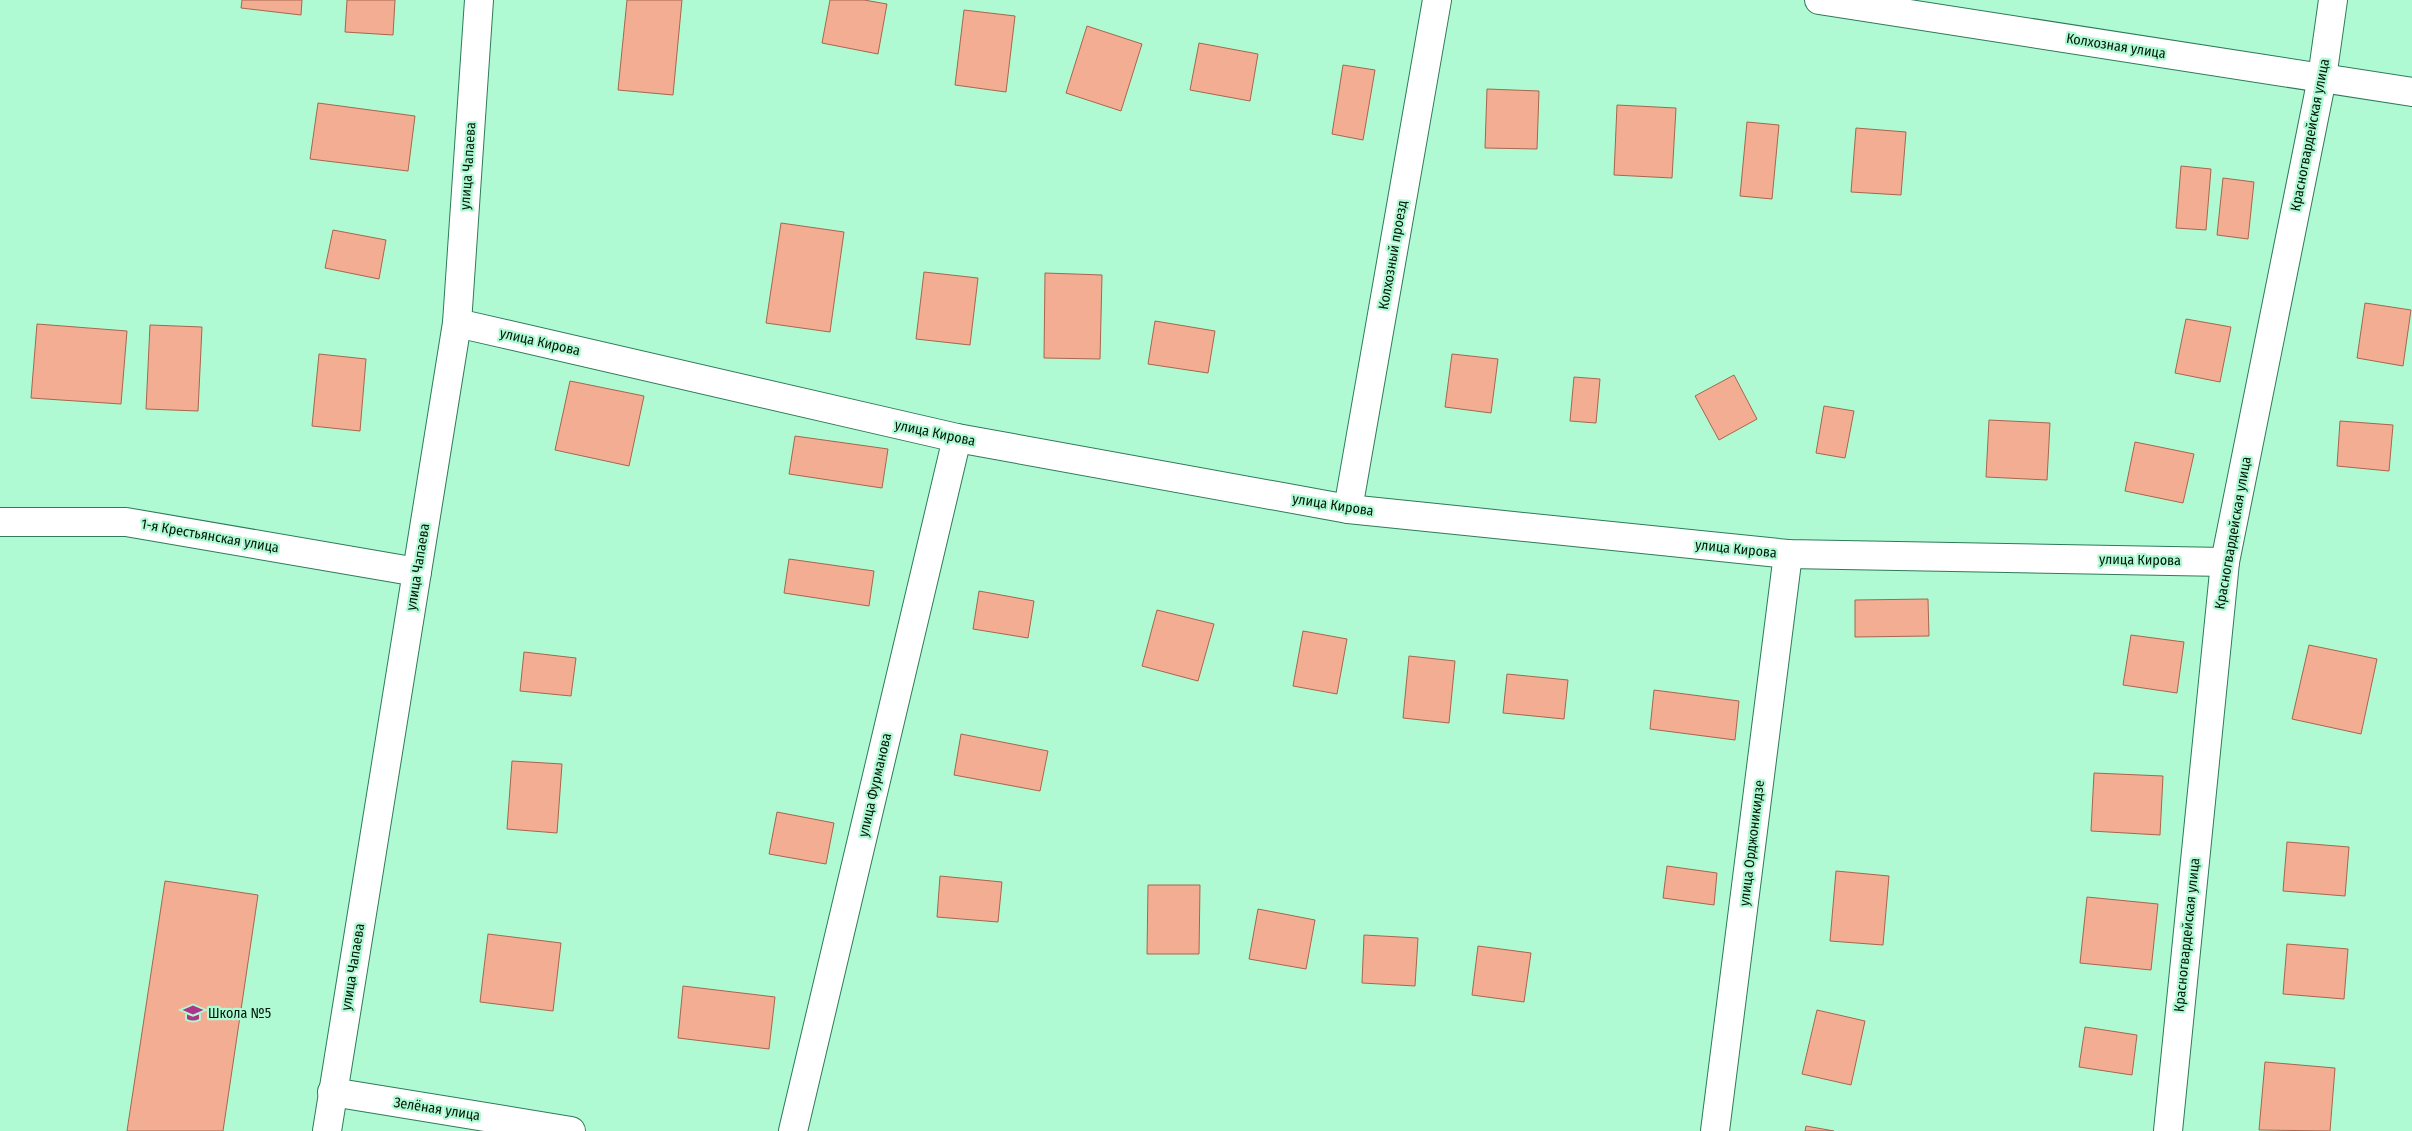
<svg xmlns="http://www.w3.org/2000/svg" width="2412" height="1131" font-family="'Fira Sans Condensed',sans-serif">
<style>
.building{fill:#f3ad92;stroke:#a7664e}
.lines{fill:none;stroke-linecap:round;stroke-linejoin:round}
.minor-casing{stroke:#2f7a59;stroke-width:30}
.minor{stroke:#fff;stroke-width:28}
.labels{text-anchor:middle;dominant-baseline:central;stroke-width:4.5;stroke-linejoin:round;paint-order:stroke}
.street-label{font-size:14px;fill:#00170b;stroke:#affad3}
.poi-label{font-size:14px;fill:#00170b;stroke:#affad3;text-anchor:start}
</style>
<rect width="100%" height="100%" fill="#affad3"/>
<!-- building -->
<g class="building">
<path d="M242,0H302L301,15L241,8Z"/>
<path d="M347,0H395L393,35L345,32Z"/>
<path d="M627,0H682L673,95L618,90Z"/>
<path d="M830,0H864L887,4L878,54L822,43Z"/>
<path d="M964,10L1015,16L1006,92L955,85Z"/>
<path d="M1087,26L1142,44L1121,111L1066,93Z"/>
<path d="M1199,43L1258,54L1250,101L1190,90Z"/>
<path d="M1343,65L1375,70L1363,140L1332,134Z"/>
<path d="M1487,89L1539,91L1537,149L1485,148Z"/>
<path d="M318,103L415,116L408,171L310,159Z"/>
<path d="M1617,105L1676,108L1672,178L1614,175Z"/>
<path d="M1747,122L1779,125L1772,199L1740,196Z"/>
<path d="M1856,128L1906,132L1901,195L1851,192Z"/>
<path d="M2181,166L2211,169L2206,230L2176,228Z"/>
<path d="M2223,178L2254,182L2248,239L2217,235Z"/>
<path d="M781,223L844,232L830,332L766,323Z"/>
<path d="M333,230L386,240L379,279L325,268Z"/>
<path d="M924,272L978,278L970,345L916,339Z"/>
<path d="M1045,273L1102,275L1100,359L1044,358Z"/>
<path d="M2365,303L2411,310L2403,366L2357,358Z"/>
<path d="M2186,319L2231,327L2220,382L2175,373Z"/>
<path d="M1155,321L1215,331L1208,373L1148,364Z"/>
<path d="M37,324L127,331L121,404L31,398Z"/>
<path d="M150,325L202,327L198,411L146,409Z"/>
<path d="M319,354L366,359L360,431L312,426Z"/>
<path d="M1452,354L1498,359L1491,413L1445,407Z"/>
<path d="M1734,375L1757,419L1719,440L1695,396Z"/>
<path d="M1574,377L1600,379L1596,423L1570,421Z"/>
<path d="M570,381L644,396L629,466L555,450Z"/>
<path d="M1824,406L1854,411L1845,458L1816,453Z"/>
<path d="M1989,420L2050,423L2047,480L1986,477Z"/>
<path d="M2340,421L2393,425L2389,471L2337,466Z"/>
<path d="M795,436L888,449L882,488L789,474Z"/>
<path d="M2135,442L2194,454L2183,503L2125,491Z"/>
<path d="M789,559L874,571L869,606L784,593Z"/>
<path d="M979,591L1034,601L1028,638L973,629Z"/>
<path d="M1928,599L1929,636L1855,637V600Z"/>
<path d="M1157,610L1214,624L1198,681L1142,666Z"/>
<path d="M1303,631L1347,639L1337,694L1293,686Z"/>
<path d="M2131,635L2184,642L2177,693L2123,685Z"/>
<path d="M2309,645L2377,659L2361,734L2292,719Z"/>
<path d="M524,652L576,658L571,696L520,691Z"/>
<path d="M1409,656L1455,661L1449,723L1403,718Z"/>
<path d="M1507,674L1568,680L1564,719L1503,713Z"/>
<path d="M1654,690L1739,701L1735,740L1650,729Z"/>
<path d="M961,734L1048,751L1040,791L954,775Z"/>
<path d="M512,761L562,764L557,833L507,829Z"/>
<path d="M2094,773L2163,776L2160,835L2091,831Z"/>
<path d="M777,812L834,823L826,864L769,854Z"/>
<path d="M2287,842L2349,847L2345,896L2283,891Z"/>
<path d="M1667,866L1717,873L1714,905L1663,898Z"/>
<path d="M1836,871L1889,876L1883,945L1830,941Z"/>
<path d="M940,876L1002,882L998,922L937,917Z"/>
<path d="M165,881L258,895L223,1131H127Z"/>
<path d="M1148,885H1200L1199,954H1147Z"/>
<path d="M2087,897L2158,904L2151,970L2080,963Z"/>
<path d="M1258,909L1315,920L1306,969L1249,959Z"/>
<path d="M488,934L561,943L553,1011L480,1002Z"/>
<path d="M1364,935L1418,938L1415,986L1362,983Z"/>
<path d="M2287,944L2348,949L2344,999L2283,994Z"/>
<path d="M1478,946L1531,953L1524,1002L1472,995Z"/>
<path d="M683,986L775,997L769,1049L678,1038Z"/>
<path d="M1817,1010L1865,1021L1851,1085L1802,1074Z"/>
<path d="M2085,1027L2137,1035L2132,1075L2079,1067Z"/>
<path d="M2265,1062L2335,1068L2330,1131L2259,1130Z"/>
<path d="M1806,1126L1834,1131H1805Z"/>
</g>
<g class="lines">
<!-- minor casing -->
<g class="minor-casing">
<g id="minor">
<path d="M1819,0L2412,92"/>
<path d="M457,323L957,438L1348,509L1788,554L2225,562"/>
<path d="M1348,509L1437,0"/>
<path d="M0,522H126L417,572"/>
<path d="M332,1092L571,1131"/>
<path d="M327,1131L457,323L479,0"/>
<path d="M793,1131L957,438"/>
<path d="M1715,1131L1788,554"/>
<path d="M2168,1131L2225,562L2322,78L2333,0"/>
</g>
</g>
<!-- minor -->
<use href="#minor" class="minor"/>
</g>
<!-- icons -->
<defs>
<g id="school-bare" transform="scale(1.5)"><path d="M0-5L7-2L0 1L-7-2ZM-4 1L0 2.5L4 1V4Q0 6-4 4Z" fill="#ac3489" stroke="#affad3" stroke-width="2.5" paint-order="stroke"/></g>
</defs>
<g fill-rule="evenodd">
<use href="#school-bare" x="193" y="1013"/>
</g>
<g class="labels">
<!-- street labels -->
<g class="street-label">
<text transform="translate(2116 46) rotate(9)">Колхозная улица</text>
<text transform="translate(2310 135) rotate(-79)">Красногвардейская улица</text>
<text transform="translate(468 166) rotate(-86)">улица Чапаева</text>
<text transform="translate(1393 255) rotate(-80)">Колхозный проезд</text>
<text transform="translate(540 342) rotate(13)">улица Кирова</text>
<text transform="translate(935 433) rotate(12)">улица Кирова</text>
<text transform="translate(1333 505) rotate(9)">улица Кирова</text>
<text transform="translate(2233 533) rotate(-80)">Красногвардейская улица</text>
<text transform="translate(210 536) rotate(10)">1-я Крестьянская улица</text>
<text transform="translate(1736 549) rotate(6)">улица Кирова</text>
<text transform="translate(2140 560) rotate(1)">улица Кирова</text>
<text transform="translate(418 567) rotate(-81)">улица Чапаева</text>
<text transform="translate(875 785) rotate(-77)">улица Фурманова</text>
<text transform="translate(1752 843) rotate(-83)">улица Орджоникидзе</text>
<text transform="translate(2187 935) rotate(-84)">Красногвардейская улица</text>
<text transform="translate(353 967) rotate(-81)">улица Чапаева</text>
<text transform="translate(437 1109) rotate(9)">Зелёная улица</text>
</g>
<!-- poi labels -->
<g class="poi-label">
<text x="208" y="1013">Школа №5</text>
</g>
</g>
</svg>
